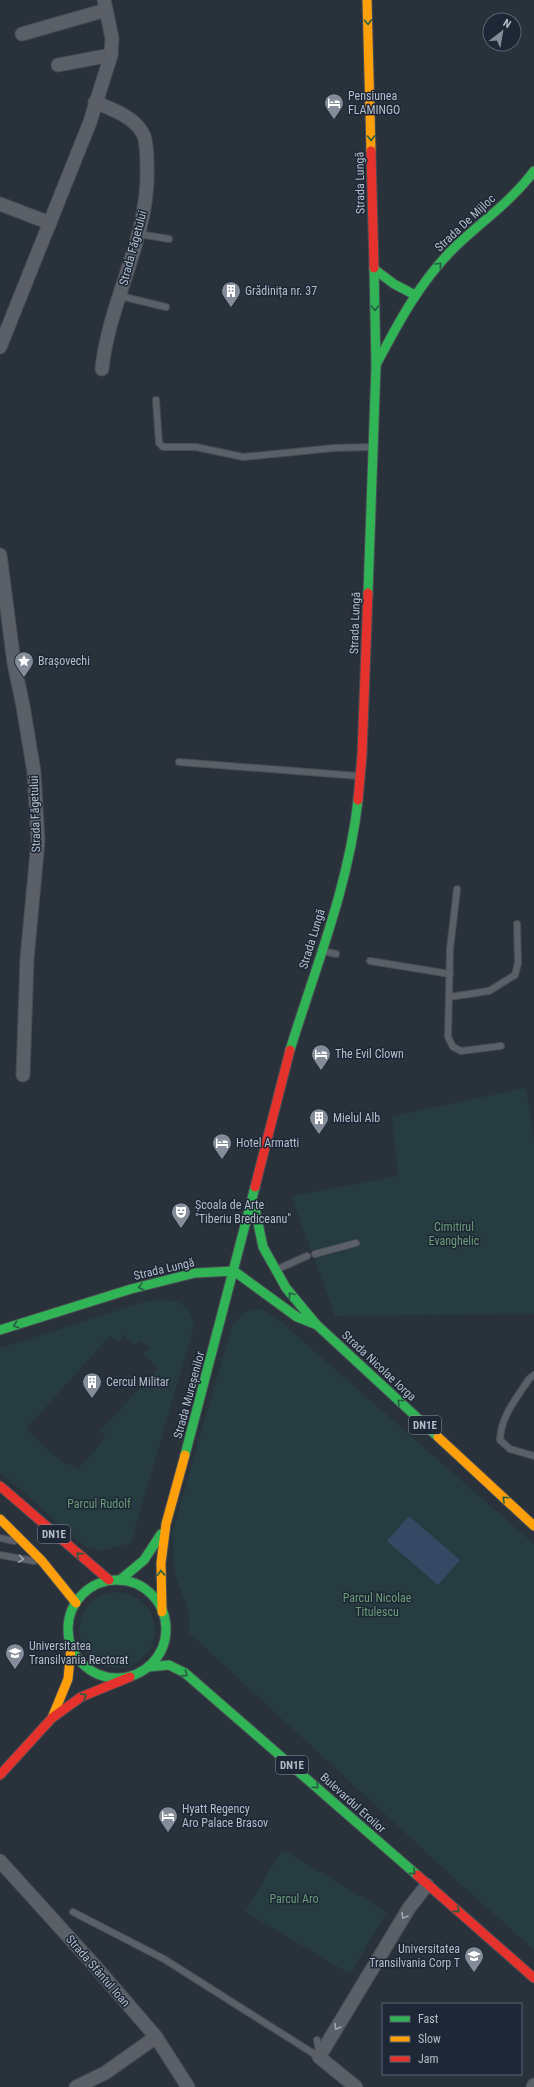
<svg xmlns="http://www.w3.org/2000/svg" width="534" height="2087" font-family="'Roboto Condensed',sans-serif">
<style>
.green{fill:#263c40;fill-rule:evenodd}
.water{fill:#354864}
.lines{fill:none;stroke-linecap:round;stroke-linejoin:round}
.lane-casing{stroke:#484d54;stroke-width:8}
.street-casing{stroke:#484d54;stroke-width:15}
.fast-casing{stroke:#484d54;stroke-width:11}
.slow-casing{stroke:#484d54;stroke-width:11}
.jam-casing{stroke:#484d54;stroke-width:11}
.lane{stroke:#5b5f67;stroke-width:6}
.street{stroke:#5b5f67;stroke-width:13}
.fast{stroke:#30b455;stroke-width:9}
.slow{stroke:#ff9f0a;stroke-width:9}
.jam{stroke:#e5322d;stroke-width:9}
.oneway{stroke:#255f42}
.oneway2{stroke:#9ea6b2}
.labels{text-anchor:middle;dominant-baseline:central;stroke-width:3;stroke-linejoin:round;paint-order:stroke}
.shield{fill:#1d2735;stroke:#87909e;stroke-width:1}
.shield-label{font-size:11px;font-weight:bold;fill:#b4bdcb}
.poi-label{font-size:12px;fill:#b4bdcb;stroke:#1d2735;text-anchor:start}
.street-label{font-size:12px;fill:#b4bdcb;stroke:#1d2735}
.park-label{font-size:12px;fill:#6a9d76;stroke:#1d2735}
</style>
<rect width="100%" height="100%" fill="#29313a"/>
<!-- green -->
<g class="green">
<path d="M526,1088L534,1139V1314L335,1316L291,1196L398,1176L392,1116Z"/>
<path d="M162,1300C184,1301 191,1305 194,1327L131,1543L101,1551L87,1548L0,1472V1348L147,1301ZM124,1335L135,1345L140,1340L149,1348L143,1354L158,1368L100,1431L106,1437L78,1469L69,1462L66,1466L26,1429L110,1336L118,1343Z"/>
<path d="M260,1308L280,1321L534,1544V1950L468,1891L189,1633L188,1609L176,1579L173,1558L172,1532L232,1326L244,1312Z"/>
<circle cx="117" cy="1630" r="38"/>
<path d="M282,1849L387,1912L350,1974L245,1912Z"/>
</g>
<!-- water -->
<path class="water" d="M409,1516L460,1560L438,1585L387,1541Z"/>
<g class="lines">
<!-- lane casing -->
<g class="lane-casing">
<g id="lane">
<path d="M139,234L169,239"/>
<path d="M120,296L166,307"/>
<path d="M156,400L159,443L163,447H196L243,457L334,448L371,447"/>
<path d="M179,762L359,776"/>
<path d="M457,889L450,949L448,1037L453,1047L461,1051L501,1046"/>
<path d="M323,951L336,954"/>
<path d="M370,961L450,974"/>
<path d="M449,997L489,991L515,975L518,963L517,924"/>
<path d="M315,1254L356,1243"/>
<path d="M278,1269L307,1256"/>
<path d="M534,1375L529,1379C516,1399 501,1416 500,1440L510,1449L534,1456"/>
<path d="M0,1538L14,1541"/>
<path d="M0,1555L34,1561"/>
<path d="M73,1912L164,1959L319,2057"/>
<path d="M317,2040L319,2053"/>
</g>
</g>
<!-- street casing -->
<g class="street-casing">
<g id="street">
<path d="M22,34L106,10"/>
<path d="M58,65L111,55"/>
<path d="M95,102C113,110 136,117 144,136C147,145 147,157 147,166C150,237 109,300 102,369"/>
<path d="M0,204L50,223"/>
<path d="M0,347L90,122L111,55L112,38L104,0"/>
<path d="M0,555L14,663L23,706L34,772L38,841L27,959L23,1075"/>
<path d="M0,1861L95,1966L156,2037L188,2087"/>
<path d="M76,2087L105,2073L156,2037"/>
<path d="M356,2087L319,2057L409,1908L427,1885"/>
<path d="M533,2087L534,2085"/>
</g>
</g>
<!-- fast casing -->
<g class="fast-casing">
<g id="fast">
<path d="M374,269L394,284L415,295"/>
<path d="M376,365C398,323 421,280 455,247C482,221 512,201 534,171"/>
<path d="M368,593L376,366L374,268"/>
<path d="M290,1050C315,969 349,885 358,800"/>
<path d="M254,1204L263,1247L286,1288L316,1324"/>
<path d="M0,1330L131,1289L195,1273L234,1271L297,1317L317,1325L438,1437"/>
<path d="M185,1455L255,1187"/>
<path d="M120,1580L144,1560L161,1534"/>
<circle cx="117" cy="1629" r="49"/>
<path d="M148,1667L169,1665L185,1673L417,1875"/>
</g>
</g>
<!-- slow casing -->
<g class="slow-casing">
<g id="slow">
<path d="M367,0L371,151"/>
<path d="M438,1437L534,1526"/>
<path d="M0,1519L42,1561L76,1603"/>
<path d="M162,1612L161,1563L166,1524L185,1455"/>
<path d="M52,1718L68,1679L71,1648"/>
</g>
</g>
<!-- jam casing -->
<g class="jam-casing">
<g id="jam">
<path d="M371,151L374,268"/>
<path d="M358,800L362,755L368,593"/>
<path d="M255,1187L290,1050"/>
<path d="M0,1486L109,1580"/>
<path d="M0,1775L52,1718L81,1697L130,1677"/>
<path d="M417,1875L534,1978"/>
</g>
</g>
<!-- lane -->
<use href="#lane" class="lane"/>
<!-- street -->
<use href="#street" class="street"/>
<!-- fast -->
<use href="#fast" class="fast"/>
<!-- slow -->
<use href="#slow" class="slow"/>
<!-- jam -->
<use href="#jam" class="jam"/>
</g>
<!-- one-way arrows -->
<defs><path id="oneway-chevron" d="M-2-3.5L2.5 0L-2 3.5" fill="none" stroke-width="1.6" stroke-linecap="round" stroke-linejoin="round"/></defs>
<g class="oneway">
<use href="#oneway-chevron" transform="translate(368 22) rotate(87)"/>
<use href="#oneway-chevron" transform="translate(371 138) rotate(89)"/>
<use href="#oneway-chevron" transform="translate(439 265) rotate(-46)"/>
<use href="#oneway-chevron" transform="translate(375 308) rotate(89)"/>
<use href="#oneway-chevron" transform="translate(141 1287) rotate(166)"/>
<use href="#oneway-chevron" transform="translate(291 1295) rotate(-128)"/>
<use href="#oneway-chevron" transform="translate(16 1325) rotate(163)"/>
<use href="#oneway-chevron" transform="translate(400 1402) rotate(-137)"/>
<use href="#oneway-chevron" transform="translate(505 1499) rotate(-137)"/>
<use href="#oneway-chevron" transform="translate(79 1555) rotate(-140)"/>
<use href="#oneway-chevron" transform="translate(161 1573) rotate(-92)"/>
<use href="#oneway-chevron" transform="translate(185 1674) rotate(33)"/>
<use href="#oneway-chevron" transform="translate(84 1696) rotate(-28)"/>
<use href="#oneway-chevron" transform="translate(316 1786) rotate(42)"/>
<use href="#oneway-chevron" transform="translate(413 1872) rotate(41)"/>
<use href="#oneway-chevron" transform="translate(457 1910) rotate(41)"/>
</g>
<g class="oneway2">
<use href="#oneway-chevron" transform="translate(21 1559) rotate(9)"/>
<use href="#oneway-chevron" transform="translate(404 1916) rotate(121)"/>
<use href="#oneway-chevron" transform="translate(337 2027) rotate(121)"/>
</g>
<!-- icons -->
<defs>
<g id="hotel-pin" transform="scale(1)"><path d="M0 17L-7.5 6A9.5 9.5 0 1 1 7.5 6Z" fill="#838c98" stroke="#1d2735"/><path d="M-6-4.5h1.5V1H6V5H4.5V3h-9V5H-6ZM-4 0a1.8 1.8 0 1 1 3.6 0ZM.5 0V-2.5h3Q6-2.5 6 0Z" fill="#fff"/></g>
<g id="building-pin" transform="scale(1)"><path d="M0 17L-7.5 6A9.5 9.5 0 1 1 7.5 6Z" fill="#838c98" stroke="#1d2735"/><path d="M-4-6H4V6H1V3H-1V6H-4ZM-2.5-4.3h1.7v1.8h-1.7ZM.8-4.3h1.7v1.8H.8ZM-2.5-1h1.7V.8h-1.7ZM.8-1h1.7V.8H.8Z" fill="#fff"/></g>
<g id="sight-pin" transform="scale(1)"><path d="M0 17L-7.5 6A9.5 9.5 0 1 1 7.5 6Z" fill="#838c98" stroke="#1d2735"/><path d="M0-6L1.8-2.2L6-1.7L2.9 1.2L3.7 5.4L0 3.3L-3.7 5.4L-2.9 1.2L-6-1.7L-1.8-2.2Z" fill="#fff"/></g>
<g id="theatre-pin" transform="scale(1)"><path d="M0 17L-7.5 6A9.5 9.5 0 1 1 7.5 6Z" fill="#838c98" stroke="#1d2735"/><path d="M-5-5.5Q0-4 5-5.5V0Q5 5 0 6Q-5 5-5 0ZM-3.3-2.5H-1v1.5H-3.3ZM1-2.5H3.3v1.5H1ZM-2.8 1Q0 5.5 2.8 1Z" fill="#fff"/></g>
<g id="university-pin" transform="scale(1)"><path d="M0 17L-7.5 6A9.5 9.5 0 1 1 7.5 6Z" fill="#838c98" stroke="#1d2735"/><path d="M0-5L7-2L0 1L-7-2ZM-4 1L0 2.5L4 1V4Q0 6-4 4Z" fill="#fff"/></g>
</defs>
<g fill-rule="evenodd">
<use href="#hotel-pin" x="334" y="103"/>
<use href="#building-pin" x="231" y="291"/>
<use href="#sight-pin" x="24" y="661"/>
<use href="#hotel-pin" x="321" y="1054"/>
<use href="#building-pin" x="319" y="1118"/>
<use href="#hotel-pin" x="222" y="1143"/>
<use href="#theatre-pin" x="181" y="1212"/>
<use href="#building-pin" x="92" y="1382"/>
<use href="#university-pin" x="15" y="1653"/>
<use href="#hotel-pin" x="168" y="1816"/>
<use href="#university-pin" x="474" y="1956"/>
</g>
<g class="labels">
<!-- shield labels -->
<g class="shield">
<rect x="409" y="1416" width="32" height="18" rx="3"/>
<rect x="38" y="1525" width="32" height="18" rx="3"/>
<rect x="276" y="1756" width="32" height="18" rx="3"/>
</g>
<g class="shield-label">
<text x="425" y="1425">DN1E</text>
<text x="54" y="1534">DN1E</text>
<text x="292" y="1765">DN1E</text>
</g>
<!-- poi labels -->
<g class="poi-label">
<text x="348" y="96">Pensiunea<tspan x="348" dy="14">FLAMINGO</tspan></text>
<text x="245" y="291">Grădinița nr. 37</text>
<text x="38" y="661">Brașovechi</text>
<text x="335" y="1054">The Evil Clown</text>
<text x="333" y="1118">Mielul Alb</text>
<text x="236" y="1143">Hotel Armatti</text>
<text x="195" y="1205">Școala de Arte<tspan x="195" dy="14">"Tiberiu Brediceanu"</tspan></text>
<text x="106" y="1382">Cercul Militar</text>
<text x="29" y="1646">Universitatea<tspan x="29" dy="14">Transilvania Rectorat</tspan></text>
<text x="182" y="1809">Hyatt Regency<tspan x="182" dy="14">Aro Palace Brasov</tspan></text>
<text x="460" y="1949" text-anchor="end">Universitatea<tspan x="460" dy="14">Transilvania Corp T</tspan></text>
</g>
<!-- street labels -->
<g class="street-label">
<text transform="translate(360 183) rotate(-91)">Strada Lungă</text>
<text transform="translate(465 223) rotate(-43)">Strada De Mijloc</text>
<text transform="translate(133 248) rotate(-75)">Strada Făgetului</text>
<text transform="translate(355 623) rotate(-88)">Strada Lungă</text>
<text transform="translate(35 814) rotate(-92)">Strada Făgetului</text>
<text transform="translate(312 939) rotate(-73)">Strada Lungă</text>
<text transform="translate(164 1269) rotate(-13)">Strada Lungă</text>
<text transform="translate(379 1366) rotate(43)">Strada Nicolae Iorga</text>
<text transform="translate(189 1395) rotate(-75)">Strada Mureșenilor</text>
<text transform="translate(353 1803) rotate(42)">Bulevardul Eroilor</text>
<text transform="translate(98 1971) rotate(49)">Strada Sfântul Ioan</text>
</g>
<!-- park labels -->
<g class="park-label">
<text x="454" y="1227">Cimitirul<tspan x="454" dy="14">Evanghelic</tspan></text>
<text x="99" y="1504">Parcul Rudolf</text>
<text x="377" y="1598">Parcul Nicolae<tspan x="377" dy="14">Titulescu</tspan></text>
<text x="294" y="1899">Parcul Aro</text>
</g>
</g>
<!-- legend -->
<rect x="382" y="2003" width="140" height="72" fill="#1d2735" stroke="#596371"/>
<rect x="390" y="2016" width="20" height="6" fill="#30b455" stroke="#596371"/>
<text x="418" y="2023" font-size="12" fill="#b4bdcb">Fast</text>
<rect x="390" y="2036" width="20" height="6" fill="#ff9f0a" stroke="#596371"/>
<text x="418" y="2043" font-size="12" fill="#b4bdcb">Slow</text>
<rect x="390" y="2056" width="20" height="6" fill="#e5322d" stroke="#596371"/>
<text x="418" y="2063" font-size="12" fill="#b4bdcb">Jam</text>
<!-- north arrow -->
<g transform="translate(502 32) rotate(31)"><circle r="19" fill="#1d2735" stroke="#596371"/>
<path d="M0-3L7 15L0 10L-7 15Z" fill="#838c98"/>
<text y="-6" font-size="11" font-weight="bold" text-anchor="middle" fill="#b4bdcb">N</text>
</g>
</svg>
